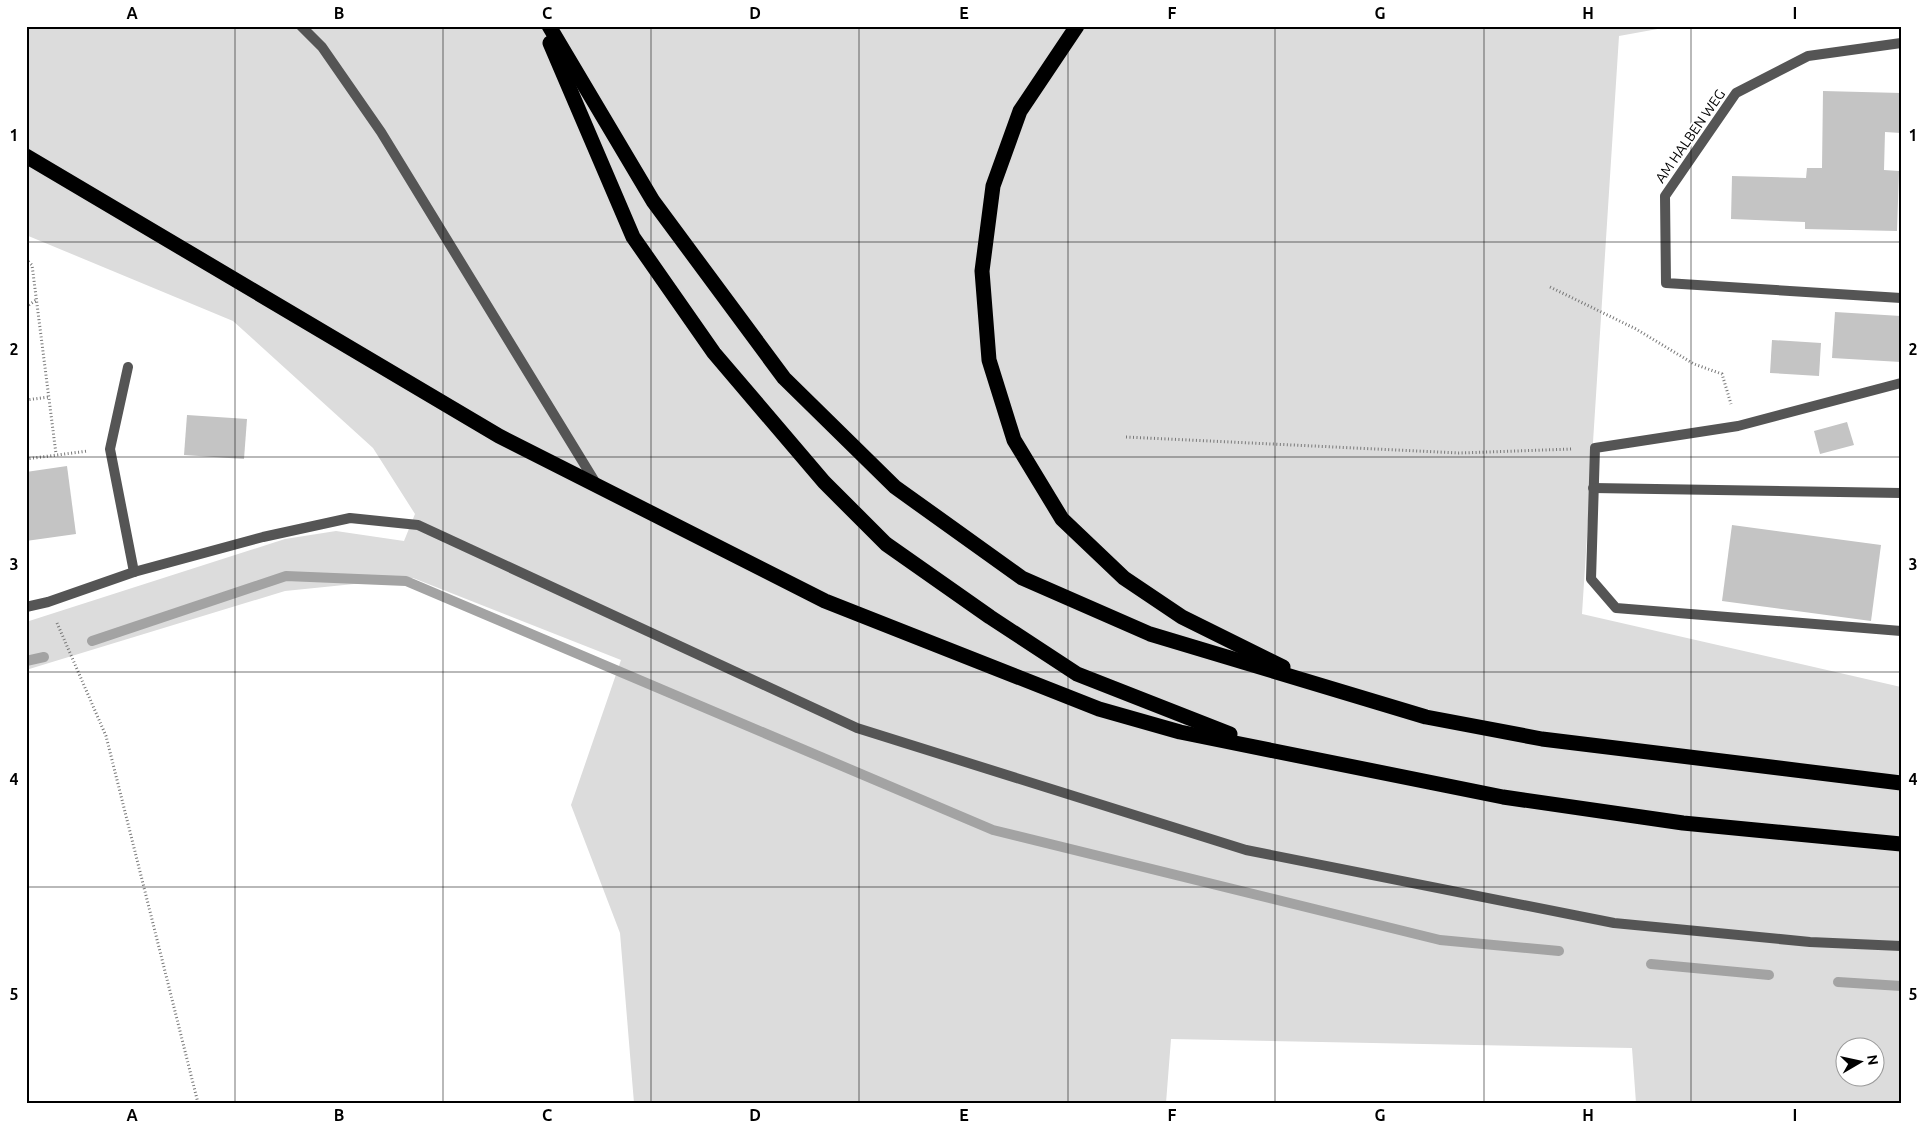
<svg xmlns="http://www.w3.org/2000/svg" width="1927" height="1129" font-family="Ubuntu,sans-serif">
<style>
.green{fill:#dcdcdc;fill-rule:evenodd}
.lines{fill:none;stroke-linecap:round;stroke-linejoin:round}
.stream{stroke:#a3a3a3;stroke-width:10}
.building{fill:#c4c4c4}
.highway-casing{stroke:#dbdbdb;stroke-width:18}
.path{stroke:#777;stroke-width:3;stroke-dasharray:1 2.5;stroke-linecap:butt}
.lane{stroke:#555;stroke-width:10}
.street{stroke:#555;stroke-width:10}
.highway{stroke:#000;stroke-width:15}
.grid{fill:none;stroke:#000;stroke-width:1;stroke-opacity:0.55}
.labels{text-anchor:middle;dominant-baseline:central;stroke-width:4;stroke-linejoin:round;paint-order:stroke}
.street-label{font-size:14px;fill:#000;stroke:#fff}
.neatline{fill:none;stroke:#000;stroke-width:2}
.grid-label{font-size:16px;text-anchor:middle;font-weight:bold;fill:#000}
</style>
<rect width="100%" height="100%" fill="#fff"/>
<!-- green -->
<path class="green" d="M26,26H1674L1619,36L1582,614L1901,687V1103H1636L1632,1048L1171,1039L1166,1103H634L620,933L571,805L621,660L413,578L285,591L26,670V622L285,539L336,531L404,541L415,514L373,448L233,321L26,235ZM1844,1046H1874V1076H1844Z"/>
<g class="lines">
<!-- stream -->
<g class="stream">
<path d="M92,641L286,576L406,581L993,830L1440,940L1559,951"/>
<path d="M26,661L44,657"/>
<path d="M1651,964L1769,975"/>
<path d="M1838,982L1901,986"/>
</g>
</g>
<!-- building -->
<g class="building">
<path d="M1823,91L1901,93V133L1885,132L1884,170L1899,171L1897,231L1805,229V222L1731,219L1732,176L1806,178L1807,168H1822Z"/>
<path d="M1835,312L1901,316V362L1832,358Z"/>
<path d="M1772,340L1821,343L1819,376L1770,373Z"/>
<path d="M187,415L247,419L244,459L184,455Z"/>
<path d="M1847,422L1854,445L1820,454L1814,431Z"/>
<path d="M67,466L76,534L26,541V472Z"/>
<path d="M1732,525L1881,545L1871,621L1722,601Z"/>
</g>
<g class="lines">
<!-- highway casing -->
<g class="highway-casing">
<g id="highway">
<path d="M549,26L653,201L784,378L895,487L1022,578L1150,634L1426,717L1542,739L1901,783"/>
<path d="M1077,26L1020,111L993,186L982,271L989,360L1014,440L1062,519L1124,578L1182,617L1283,667"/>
<path d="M550,43L633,237L714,353L824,482L886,544L990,617L1077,674L1230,734"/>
<path d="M26,156L499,436L825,601L1099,709L1180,732L1503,797L1683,823L1901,844"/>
</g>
</g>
<!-- path -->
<g class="path">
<path d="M26,259L32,265L56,454"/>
<path d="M1550,287L1636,329L1694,364L1722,374L1731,404"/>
<path d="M26,307L36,300"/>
<path d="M26,400L49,397"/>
<path d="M1126,437L1459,453L1573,449"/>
<path d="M26,459L88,451"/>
<path d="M57,623L106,736L198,1103"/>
</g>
<!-- lane -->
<g class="lane">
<path d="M301,26L322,47L381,132L597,485"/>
<path d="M1901,43L1808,56L1736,93L1665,196L1666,283L1901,298"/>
<path d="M128,367L110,449L134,572"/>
<path d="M1901,383L1738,426L1595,448L1591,579L1616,608L1901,631"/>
<path d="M1593,488L1901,493"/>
</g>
<!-- street -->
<path class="street" d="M26,607L48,602L134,572L263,537L350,518L418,525L857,728L1246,850L1614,923L1810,942L1901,946"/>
<!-- highway -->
<use href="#highway" class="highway"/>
</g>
<!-- grid -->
<path class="grid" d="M235,26V1103M443,26V1103M651,26V1103M859,26V1103M1068,26V1103M1275,26V1103M1484,26V1103M1691,26V1103M26,242H1901M26,457H1901M26,672H1901M26,887H1901"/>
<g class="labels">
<!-- street labels -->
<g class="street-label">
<text transform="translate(1690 136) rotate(-55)">AM HALBEN WEG</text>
</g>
</g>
<!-- border -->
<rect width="1927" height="1129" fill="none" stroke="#ffffff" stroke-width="55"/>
<!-- north arrow -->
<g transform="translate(1860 1062) rotate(81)"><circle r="24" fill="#ffffff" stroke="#999999"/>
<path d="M0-4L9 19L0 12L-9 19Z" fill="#000000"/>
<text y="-8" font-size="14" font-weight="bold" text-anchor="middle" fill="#000000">N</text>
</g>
<rect x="28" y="28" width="1872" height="1074" class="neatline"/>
<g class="grid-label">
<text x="132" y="19">A</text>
<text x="339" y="19">B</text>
<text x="547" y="19">C</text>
<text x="755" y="19">D</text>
<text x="964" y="19">E</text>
<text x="1172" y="19">F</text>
<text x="1380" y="19">G</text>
<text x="1588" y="19">H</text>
<text x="1795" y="19">I</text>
<text x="14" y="141">1</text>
<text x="1913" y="141">1</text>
<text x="14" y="355">2</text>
<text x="1913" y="355">2</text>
<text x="14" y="570">3</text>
<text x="1913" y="570">3</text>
<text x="14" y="785">4</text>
<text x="1913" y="785">4</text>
<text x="14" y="1000">5</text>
<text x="1913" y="1000">5</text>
<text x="132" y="1121">A</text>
<text x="339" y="1121">B</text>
<text x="547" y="1121">C</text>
<text x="755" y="1121">D</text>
<text x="964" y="1121">E</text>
<text x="1172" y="1121">F</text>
<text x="1380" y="1121">G</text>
<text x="1588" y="1121">H</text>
<text x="1795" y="1121">I</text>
</g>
</svg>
